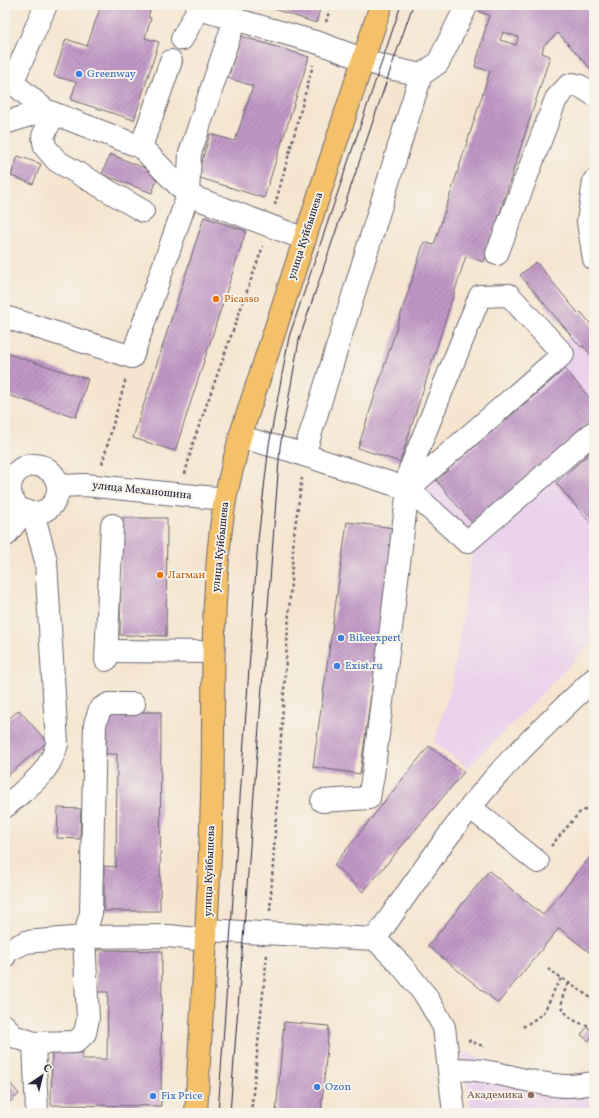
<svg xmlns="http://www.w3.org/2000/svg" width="599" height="1118" font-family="Vollkorn,serif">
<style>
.built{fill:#ead1ec}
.building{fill:url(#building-hatch);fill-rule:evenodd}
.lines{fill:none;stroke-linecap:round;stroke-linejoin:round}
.minor-casing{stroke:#6c666f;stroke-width:24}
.major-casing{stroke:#6c666f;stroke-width:24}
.path{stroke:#6c666f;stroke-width:2.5;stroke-dasharray:3 3;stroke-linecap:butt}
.minor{stroke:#fff;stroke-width:22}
.major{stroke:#f4c16a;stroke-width:22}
.tram{stroke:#22223b;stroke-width:1}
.shop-dot{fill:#3f7fe0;stroke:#f7f3e8;stroke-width:1.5}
.food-dot{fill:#e8710a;stroke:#f7f3e8;stroke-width:1.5}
.education-dot{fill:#8d6e63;stroke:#f7f3e8;stroke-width:1.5}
.labels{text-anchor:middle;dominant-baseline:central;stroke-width:4;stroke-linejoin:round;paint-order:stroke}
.shop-label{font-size:11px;fill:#366cbe;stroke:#f7f3e8;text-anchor:start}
.street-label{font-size:11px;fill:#22223b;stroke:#f7f3e8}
.food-label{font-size:11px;fill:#c56008;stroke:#f7f3e8;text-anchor:start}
.education-label{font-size:11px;fill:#785e54;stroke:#f7f3e8;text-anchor:end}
</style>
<defs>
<pattern id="building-hatch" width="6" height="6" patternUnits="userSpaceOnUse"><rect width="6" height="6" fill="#c097c6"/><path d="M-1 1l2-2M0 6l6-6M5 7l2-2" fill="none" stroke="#9c7ba2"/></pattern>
</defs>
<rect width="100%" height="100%" fill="#f7f3e8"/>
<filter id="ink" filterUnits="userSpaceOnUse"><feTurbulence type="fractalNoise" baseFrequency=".025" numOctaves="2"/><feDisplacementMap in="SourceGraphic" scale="8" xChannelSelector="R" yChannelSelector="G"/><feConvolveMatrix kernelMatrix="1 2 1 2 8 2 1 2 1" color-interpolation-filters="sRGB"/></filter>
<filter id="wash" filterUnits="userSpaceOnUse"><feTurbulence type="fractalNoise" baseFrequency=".012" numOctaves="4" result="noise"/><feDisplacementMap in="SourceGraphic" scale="16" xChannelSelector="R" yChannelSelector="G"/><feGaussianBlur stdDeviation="0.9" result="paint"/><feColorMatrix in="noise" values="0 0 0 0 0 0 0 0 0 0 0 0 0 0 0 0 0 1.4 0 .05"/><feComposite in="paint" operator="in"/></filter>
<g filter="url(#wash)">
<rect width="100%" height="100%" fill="#f5e5d0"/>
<!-- built -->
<g class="built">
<path d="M570,335L594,359V370L586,377L594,386V641L468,768L434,742L451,688L472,556L414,477L431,458Z"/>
<path d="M462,1050L498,1065L539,1075L574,1077L594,1074V1113H471Z"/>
</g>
<g id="blocks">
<!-- building -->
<g class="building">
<path d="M101,5H152L148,17L151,18L145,38L159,42L134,120L71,100L76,82L54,76L66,39L87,46Z"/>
<path d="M262,5H321L316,23Z"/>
<path d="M484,5H593L594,66L591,69L558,33L544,45L542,53L550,56L484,262L466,256L400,462L358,448L424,242L434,245L490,71L475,67L489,15L479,12ZM503,32L518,37L516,45L500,40Z"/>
<path d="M241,36L309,57L264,198L197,177L210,134L235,141L253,86L228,78Z"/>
<path d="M110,154L159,174L152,193L102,174Z"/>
<path d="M18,156L41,164L33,184L11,176Z"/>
<path d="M204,217L246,231L175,451L133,438Z"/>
<path d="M536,262L579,314L581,312L594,328V359L583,346L581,347L520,275Z"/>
<path d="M5,353L88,379L76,417L5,394Z"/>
<path d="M565,369L594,403V420L473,524L436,480Z"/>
<path d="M594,449V527L556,483Z"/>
<path d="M121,518H167L166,636L120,635Z"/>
<path d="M347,522L394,528L360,774L313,767Z"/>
<path d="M19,710L47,742L5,778V722Z"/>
<path d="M106,712H161L160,911H104V866L116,867L117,754H106Z"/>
<path d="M429,746L464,772L363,892L334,865Z"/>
<path d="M58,808L81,809L80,839L57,838Z"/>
<path d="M594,852V956L559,928L498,1003L428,946L489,871L543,915Z"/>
<path d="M96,950L162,951L161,1106L51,1105L52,1050H82V1059H107L108,992H96Z"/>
<path d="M284,1022L329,1026L321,1113H276Z"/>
<path d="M587,1027L594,1032L589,1041L581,1035Z"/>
<path d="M5,1077L19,1094L5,1106Z"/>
</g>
</g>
</g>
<g filter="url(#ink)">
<use href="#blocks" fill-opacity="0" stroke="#6c666f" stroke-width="1"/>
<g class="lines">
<!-- minor casing -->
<g class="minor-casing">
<g id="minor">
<path d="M199,9L319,43L381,66L421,75"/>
<path d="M182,39L200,5"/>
<path d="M5,76L45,110L141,147L188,195L305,239"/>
<path d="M12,83L46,5"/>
<path d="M54,114L43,136L45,147L57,161L143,211"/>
<path d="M5,123L45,110"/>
<path d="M141,147L171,61"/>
<path d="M594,181L588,222L594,259"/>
<path d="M497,254L556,99L568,86L573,84L580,86L594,95"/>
<path d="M5,317L132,357L188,195L190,153L235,19"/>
<path d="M240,437L292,451L408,489L373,775L369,798L322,801"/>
<path d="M304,455L421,75L438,63L467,5"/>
<circle cx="34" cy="489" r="24"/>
<path d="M58,486L85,485L225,499"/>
<path d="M408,489L563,354L509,295L480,296L409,472L408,489L467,542L594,432"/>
<path d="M5,536L25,511"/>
<path d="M107,651L213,652"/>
<path d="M106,660L112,525"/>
<path d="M5,807C28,786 49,775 57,744L46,561L33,513"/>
<path d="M471,808L538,862"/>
<path d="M207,930L375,939"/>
<path d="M5,956L7,951L26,942L84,937L91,913L95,724L100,709L109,704H134"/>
<path d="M5,1026L13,1036L34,1043"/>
<path d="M449,1070C489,1065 529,1086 569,1086C577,1086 586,1084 594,1083"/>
<path d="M37,1113L34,1043L76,1042L85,1033L88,1019L84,937L169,936L206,940"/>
<path d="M454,1113L444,1027L426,996L401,965L375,939C417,879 458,818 507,764C535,735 564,707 594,679"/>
</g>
</g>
<!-- major casing -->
<g class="major-casing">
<path id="major" d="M196,1113C202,1007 209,902 212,796C215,698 209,598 225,500C229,479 235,458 240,437L381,5"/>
</g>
<!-- path -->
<g class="path">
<path d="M326,22L331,5"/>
<path d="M275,205L313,65"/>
<path d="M102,464L126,378"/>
<path d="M185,474L193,443L263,246"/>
<path d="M551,846L579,813L585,810L594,813"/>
<path d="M270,911L294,534L302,478"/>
<path d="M548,969L594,1000"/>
<path d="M568,984C565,990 561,998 562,1005C564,1018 582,1026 594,1026"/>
<path d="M523,1027C530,1022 539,1018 544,1011C551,1001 553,989 561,979"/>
<path d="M468,1040L485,1047"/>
<path d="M251,1113L267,954"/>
</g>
<!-- minor -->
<use href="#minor" class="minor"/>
<!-- major -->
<use href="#major" class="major"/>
<!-- tram -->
<g class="tram">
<path d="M218,1113L258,540L269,445L289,337L401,5"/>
<path d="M230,1113L280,447L299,340L391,68L413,5"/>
</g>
</g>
</g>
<!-- markers -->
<g class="shop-dot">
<circle cx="79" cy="74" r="4"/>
<circle cx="341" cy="638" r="4"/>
<circle cx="337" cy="666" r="4"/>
<circle cx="317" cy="1087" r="4"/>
<circle cx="153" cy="1096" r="4"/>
</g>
<g class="food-dot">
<circle cx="216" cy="299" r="4"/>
<circle cx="160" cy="575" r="4"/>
</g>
<circle class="education-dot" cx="531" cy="1095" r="4"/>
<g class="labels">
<!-- shop labels -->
<g class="shop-label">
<text x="87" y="74">Greenway</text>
<text x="349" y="638">Bikeexpert</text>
<text x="345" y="666">Exist.ru</text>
<text x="325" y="1087">Ozon</text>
<text x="161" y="1096">Fix Price</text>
</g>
<!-- street labels -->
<g class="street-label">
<text transform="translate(306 236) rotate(-72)">улица Куйбышева</text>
<text transform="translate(142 491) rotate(6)">улица Механошина</text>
<text transform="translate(221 547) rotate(-84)">улица Куйбышева</text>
<text transform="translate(210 871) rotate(-88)">улица Куйбышева</text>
</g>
<!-- food labels -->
<g class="food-label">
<text x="224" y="299">Picasso</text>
<text x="168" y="575">Лагман</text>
</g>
<!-- education labels -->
<g class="education-label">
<text x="523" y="1095">Академика</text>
</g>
</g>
<!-- margin -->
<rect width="599" height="1118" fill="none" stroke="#f7f3e8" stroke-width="20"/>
<!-- north arrow -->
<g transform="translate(42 1076) rotate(35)" stroke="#f7f3e8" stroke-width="3" paint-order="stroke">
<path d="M0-3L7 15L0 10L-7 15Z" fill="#22223b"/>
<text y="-6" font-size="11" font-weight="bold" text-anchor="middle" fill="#22223b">С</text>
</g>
</svg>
